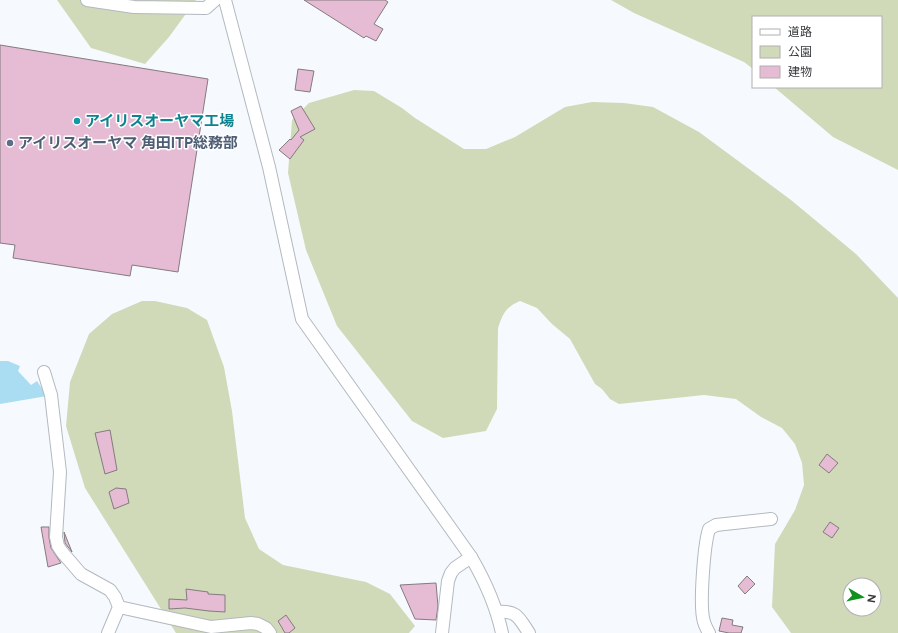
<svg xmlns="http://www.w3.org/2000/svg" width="898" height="633" font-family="Figtree,'Noto Sans JP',sans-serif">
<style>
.green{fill:#d0dab9;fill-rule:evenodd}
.water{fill:#aaddf1}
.building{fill:#e6bbd4;stroke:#837b7f}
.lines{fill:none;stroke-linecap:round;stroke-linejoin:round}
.minor-casing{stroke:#b2b9bf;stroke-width:14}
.minor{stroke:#fff;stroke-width:12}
.culture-dot{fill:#0f9aa8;stroke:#fff;stroke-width:1.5}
.service-dot{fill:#5c6f8a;stroke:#fff;stroke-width:1.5}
.labels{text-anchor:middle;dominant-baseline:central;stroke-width:3;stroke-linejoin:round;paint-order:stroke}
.culture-label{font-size:15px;font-weight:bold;fill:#0d838f;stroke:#fff;text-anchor:start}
.service-label{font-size:15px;font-weight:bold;fill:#4e5e75;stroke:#fff;text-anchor:start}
</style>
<rect width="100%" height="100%" fill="#f6fafe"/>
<!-- green -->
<g class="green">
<path d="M57,0H196L169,37L145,64L91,48Z"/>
<path d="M611,0H898V170L833,137L774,87H881V17H753V69L744,62L634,13Z"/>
<path d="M354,90L374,91L402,108L415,118L464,149H486L515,137L565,107L592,102L624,103L653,107L699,132L791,200L856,254L898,298V633H791L772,607L775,544L795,510L804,485L802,463L795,444L782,428L761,417L736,399L704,395L619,404L610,399L602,389L595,384L570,339L552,324L537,308L520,301C506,307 503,313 498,328L497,409L486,431L443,438L412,421L337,326L306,250L288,173L292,120L309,103ZM850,585H874V609H850Z"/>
<path d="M142,301H155L187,308L207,320L224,367L232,411L245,518L259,549L283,565L366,582L390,594L415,626L409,633H176L85,488L66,426L70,382L89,334L112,314Z"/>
</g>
<!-- water -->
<path class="water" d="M0,361H8L20,366L18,371L31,385L37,381L47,396L0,404Z"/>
<!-- building -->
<g class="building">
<path d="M304,0H385L388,2L374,24L383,29L376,41L366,36L364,38Z"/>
<path d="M0,45L208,79L178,272L132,265L130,276L13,258L15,245L0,243Z"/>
<path d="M298,69L314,71L310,92L295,90Z"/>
<path d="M301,106L315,129L300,137L304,140L290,159L279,150L290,139L291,140L299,130L291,111Z"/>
<path d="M110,430L117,470L105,474L95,433Z"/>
<path d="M827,454L838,463L829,473L819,465Z"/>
<path d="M116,488L126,489L129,503L114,509L109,492Z"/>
<path d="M830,522L839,528L832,538L823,532Z"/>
<path d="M41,527H49V538L51,548L61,563L48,567Z"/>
<path d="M64,532L72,552L65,543Z"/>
<path d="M747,576L755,584L745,594L738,586Z"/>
<path d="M436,583L438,606L436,620L415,619L400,585Z"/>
<path d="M186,589L208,592V594L225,595V612L209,611L185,608L169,609V599L187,600Z"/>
<path d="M286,615L295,628L289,633H285L278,621Z"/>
<path d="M722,618L733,620L732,625L743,627L741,633H729L719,631Z"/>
</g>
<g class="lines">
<!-- minor casing -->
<g class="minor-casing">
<g id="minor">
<path d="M87,0L134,7L206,8L215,0"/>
<path d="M225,0L269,167L302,319L471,557C485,581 496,605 502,633"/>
<path d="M44,372L51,395L60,472L56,537L58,546L62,552L81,574L110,590L115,597L119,607L108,633"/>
<path d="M119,607L211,627L251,623L258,624L266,628L270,633"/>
<path d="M497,612C517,610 519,618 529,633"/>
<path d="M442,633L448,581L451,573L455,568L471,557"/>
<path d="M709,633C707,629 705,626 704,622C699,607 704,545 709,529L716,525L771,519"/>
</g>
</g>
<!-- minor -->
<use href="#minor" class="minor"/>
</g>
<!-- markers -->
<circle class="culture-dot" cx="77" cy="121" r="4"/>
<circle class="service-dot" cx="10" cy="143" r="4"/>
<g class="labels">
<!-- culture labels -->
<g class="culture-label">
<text x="85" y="121">アイリスオーヤマ工場</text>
</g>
<!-- service labels -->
<g class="service-label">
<text x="18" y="143">アイリスオーヤマ 角田ITP総務部</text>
</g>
</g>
<!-- legend -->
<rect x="752" y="16" width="130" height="72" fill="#ffffff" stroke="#afb0b1"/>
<rect x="760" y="29" width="20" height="6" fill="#ffffff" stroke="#afb0b1"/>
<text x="788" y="36" font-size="12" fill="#36393b">道路</text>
<rect x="760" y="46" width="20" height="12" fill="#d0dab9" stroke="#afb0b1"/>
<text x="788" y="56" font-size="12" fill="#36393b">公園</text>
<rect x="760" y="66" width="20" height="12" fill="#e6bbd4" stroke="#afb0b1"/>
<text x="788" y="76" font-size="12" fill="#36393b">建物</text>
<!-- north arrow -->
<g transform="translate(862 597) rotate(99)"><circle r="19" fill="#ffffff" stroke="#afb0b1"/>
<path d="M0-3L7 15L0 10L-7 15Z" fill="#119120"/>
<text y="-6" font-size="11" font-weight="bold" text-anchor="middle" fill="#36393b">N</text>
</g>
</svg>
